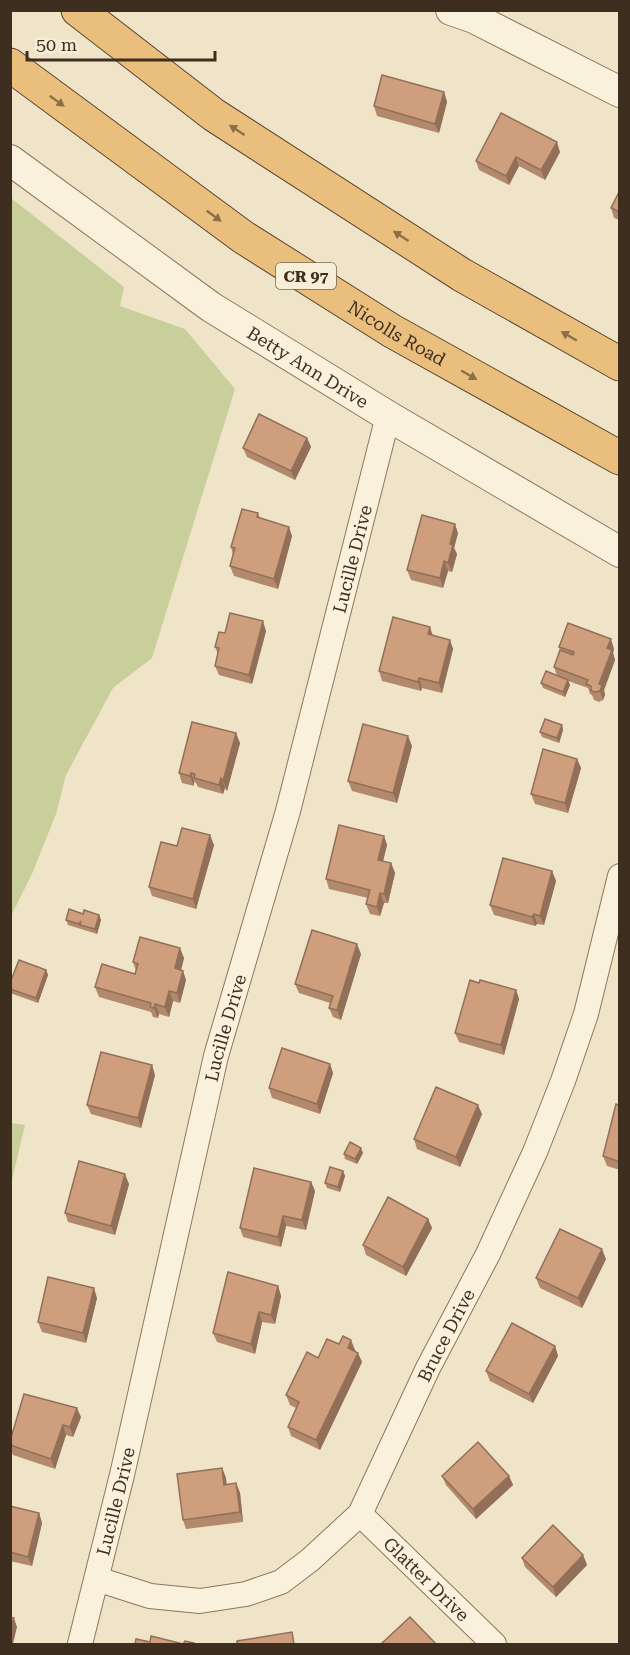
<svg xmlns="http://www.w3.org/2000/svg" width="630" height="1655" font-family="'Roboto Serif',serif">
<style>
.green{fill:#c9cf9b}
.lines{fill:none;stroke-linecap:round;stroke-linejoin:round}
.minor-casing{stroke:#8d765c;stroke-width:26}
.tertiary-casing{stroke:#8d765c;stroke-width:32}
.trunk-casing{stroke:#5b4430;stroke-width:35}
.minor{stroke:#faf1dc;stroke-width:24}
.tertiary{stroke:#faf1dc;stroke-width:30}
.trunk{stroke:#eabe7c;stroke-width:33}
.wall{fill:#b2896c}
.shaded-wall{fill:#916f58}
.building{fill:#cf9f7d;stroke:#916f58;stroke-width:1.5}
.oneway{fill:#8b6f49}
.labels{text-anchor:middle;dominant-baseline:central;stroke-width:4.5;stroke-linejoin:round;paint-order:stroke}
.shield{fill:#f7eed8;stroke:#756857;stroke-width:1.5}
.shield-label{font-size:16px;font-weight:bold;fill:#3d2e20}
.street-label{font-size:18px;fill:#3d2e20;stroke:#f7eed8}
</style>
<rect width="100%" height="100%" fill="#f0e4c8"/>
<!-- green -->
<g class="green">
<path d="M11,198L124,287L120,306L185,329L235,389L152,658L113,688L66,775L56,814L32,874L11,916Z"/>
<path d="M11,1123L25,1125L11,1184L10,1123Z"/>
</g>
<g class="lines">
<!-- minor casing -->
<g class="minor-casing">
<g id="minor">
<path id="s1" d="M360,1514L494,1644"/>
<path id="s2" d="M97,1579L150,1596L200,1601L246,1594L281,1582L310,1560L360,1514L428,1368L488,1254L535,1152L563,1081L586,1014L620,876"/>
<path id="s3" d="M80,1644L122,1475L216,1056L288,811L388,416"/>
</g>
</g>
<!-- tertiary casing -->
<g class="tertiary-casing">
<g id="tertiary">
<path d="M451,10L474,18L620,92"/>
<path id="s4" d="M10,160L211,307L388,416L620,552"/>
</g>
</g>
<!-- trunk casing -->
<g class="trunk-casing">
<g id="trunk">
<path d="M78,10L214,115L462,275L620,364"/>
<path id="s5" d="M10,65L243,237L392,331L620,458"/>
</g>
</g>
<!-- minor -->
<use href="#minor" class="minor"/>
<!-- tertiary -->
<use href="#tertiary" class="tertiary"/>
<!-- trunk -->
<use href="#trunk" class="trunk"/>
</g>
<!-- wall -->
<g class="wall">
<path d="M444,92L447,102L439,133L377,116L374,106Z"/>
<path d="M560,152L545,180L519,166L509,185L479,170L476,161Z"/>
<path d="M620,190V220L614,218L611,208Z"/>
<path d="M307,438L311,447L295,480L247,457L243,448Z"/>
<path d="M258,513L260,518L292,536L278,589L234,576L230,566L233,555L231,547Z"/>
<path d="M458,533L454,548L457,554L452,572L448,571L443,588L411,580L407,570Z"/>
<path d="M266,631L252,684L219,675L215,666L218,654L215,647L225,633Z"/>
<path d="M450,640L453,649L442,693L422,688L421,691L382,681L379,671Z"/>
<path d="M559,647L614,649L613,653L615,660L604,690L605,695L603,700L599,702L594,700L592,695L590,694L588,688L568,681L570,685L565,697L543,688L541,683L557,676L554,667L560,650Z"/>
<path d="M562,725L563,730L559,743L542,737L540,732Z"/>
<path d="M240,743L227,791L225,788L223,794L198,787L196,783L194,782V786L182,783L179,773Z"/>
<path d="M412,746L397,803L352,791L348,781Z"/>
<path d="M577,759L581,768L568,813L535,804L531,794Z"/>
<path d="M384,836L387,845L383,861L391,863L395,873L388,903H384L380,916L370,914L366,904L368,898L329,889L326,879Z"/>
<path d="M214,845L196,909L152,896L149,887L177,846Z"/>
<path d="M552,871L556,881L544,925L537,924L535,926L494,915L490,905Z"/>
<path d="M83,914L99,915L101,920L97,934L68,925L66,920Z"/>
<path d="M361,954L341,1020L333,1017L329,1008L330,1003L299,993L295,984Z"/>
<path d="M184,958L181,970L183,971L186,980L180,1003L173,1001L169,1017L159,1014L158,1018L153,1017L151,1012L99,997L95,987L135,974L136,971L133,962Z"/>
<path d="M46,970L48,975L38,1003L10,993V983Z"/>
<path d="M479,983L516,990L519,999L504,1055L459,1042L455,1033Z"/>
<path d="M330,1064L333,1073L320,1114L272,1098L269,1088Z"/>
<path d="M155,1075L141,1128L91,1114L87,1105Z"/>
<path d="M620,1106V1170L607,1166L603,1156Z"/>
<path d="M482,1114L460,1167L417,1149L414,1139Z"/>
<path d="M363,1153L357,1164L345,1159L344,1154Z"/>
<path d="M343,1171L345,1176L340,1192L327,1188L325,1183Z"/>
<path d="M311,1182L315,1191L306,1230L286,1226L281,1247L243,1237L240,1228Z"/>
<path d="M129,1184L115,1235L68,1222L65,1213Z"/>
<path d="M428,1219L432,1228L406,1276L366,1255L363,1245Z"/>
<path d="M606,1259L582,1308L540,1288L536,1278Z"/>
<path d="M278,1286L281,1296L275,1324L262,1322L255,1354L217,1342L213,1333Z"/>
<path d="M97,1298L86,1343L42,1332L38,1322Z"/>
<path d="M339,1344L355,1350L362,1362L320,1450L291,1436L288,1427L296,1408L290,1405L286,1395L318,1358Z"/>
<path d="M555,1346L558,1356L533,1403L490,1381L486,1371Z"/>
<path d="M81,1417L73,1437L66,1435L55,1469L13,1455L10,1448V1441Z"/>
<path d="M222,1468L226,1478V1484L236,1483L240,1493L243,1522L186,1529L183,1520Z"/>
<path d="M442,1476H509L513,1485L476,1519L446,1485Z"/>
<path d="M10,1506L39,1513L42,1523L32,1566L10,1561Z"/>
<path d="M583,1555L587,1565L556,1597L525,1567L522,1558Z"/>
</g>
<!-- shaded-wall -->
<g class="shaded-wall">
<path d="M444,92L447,102L439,133L435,124Z"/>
<path d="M557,142L560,152L545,180L541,170Z"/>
<path d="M516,157L519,166L509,185L506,176Z"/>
<path d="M307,438L311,447L295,480L291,471Z"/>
<path d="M455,524L458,533L454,548L457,554L452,572L448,563L450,544Z"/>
<path d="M289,527L292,536L278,589L274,579Z"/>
<path d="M444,561L448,571L443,588L440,578Z"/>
<path d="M263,621L266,631L252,684L249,675Z"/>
<path d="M430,627L433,636L428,634Z"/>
<path d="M611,639L614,649L613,653L615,660L604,690L605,695L603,700L600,691L599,684L607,648Z"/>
<path d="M450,640L453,649L442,693L439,683Z"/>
<path d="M419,678L422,688L421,691L418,682Z"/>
<path d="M568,680L570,685L565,697L563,692Z"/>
<path d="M562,725L563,730L559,743L557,738Z"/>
<path d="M236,733L240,743L227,791L223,781Z"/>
<path d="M408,736L412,746L397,803L393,793Z"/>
<path d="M577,759L581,768L568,813L565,803Z"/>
<path d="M191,773L194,782V786L190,776Z"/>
<path d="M221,778L225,788L223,794L219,785Z"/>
<path d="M210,835L214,845L196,909L193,899Z"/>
<path d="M384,836L387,845L381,869L378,860Z"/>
<path d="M391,863L395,873L388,903L384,894Z"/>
<path d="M552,871L556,881L544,925L540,916Z"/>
<path d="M380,893L384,903L380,916L377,907Z"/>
<path d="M534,914L537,924L535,926L532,917Z"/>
<path d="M99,915L101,920L97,934L95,929Z"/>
<path d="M357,944L361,954L341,1020L337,1010Z"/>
<path d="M180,948L184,958L179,978L175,968Z"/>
<path d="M46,970L48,975L38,1003L36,998Z"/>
<path d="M183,971L186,980L180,1003L177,993Z"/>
<path d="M516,990L519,999L504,1055L501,1045Z"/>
<path d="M169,991L173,1001L169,1017L165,1007Z"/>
<path d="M155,1004L159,1014L158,1018L154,1008Z"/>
<path d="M330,1064L333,1073L320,1114L317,1104Z"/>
<path d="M152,1065L155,1075L141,1128L138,1118Z"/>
<path d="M478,1105L482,1114L460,1167L456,1157Z"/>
<path d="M361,1148L363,1153L357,1164L355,1159Z"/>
<path d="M343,1171L345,1176L340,1192L338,1187Z"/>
<path d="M125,1174L129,1184L115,1235L111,1226Z"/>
<path d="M311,1182L315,1191L306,1230L302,1220Z"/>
<path d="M283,1216L286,1226L281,1247L278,1237Z"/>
<path d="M428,1219L432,1228L406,1276L403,1267Z"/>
<path d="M602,1249L606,1259L582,1308L578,1298Z"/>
<path d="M278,1286L281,1296L275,1324L271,1315Z"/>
<path d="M94,1288L97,1298L86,1343L83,1333Z"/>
<path d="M259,1312L262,1322L255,1354L251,1344Z"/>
<path d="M351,1340L355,1350L351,1357L348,1348Z"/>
<path d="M555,1346L558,1356L533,1403L529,1394Z"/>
<path d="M358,1353L362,1362L320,1450L316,1440Z"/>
<path d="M77,1408L81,1417L73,1437L70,1427Z"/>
<path d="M63,1425L66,1435L55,1469L51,1459Z"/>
<path d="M222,1468L226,1478L228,1494L224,1485Z"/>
<path d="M509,1476L513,1485L476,1519L473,1509Z"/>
<path d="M236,1483L240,1493L243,1522L240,1512Z"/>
<path d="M39,1513L42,1523L32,1566L28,1557Z"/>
<path d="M583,1555L587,1565L556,1597L553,1587Z"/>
<path d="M14,1618L17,1627L13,1644H10V1629Z"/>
</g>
<!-- building -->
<g class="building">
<path d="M382,75L444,92L435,124L374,106Z"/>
<path d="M501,113L557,142L541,170L516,157L506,176L476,161Z"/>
<path d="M620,190V212L611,208Z"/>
<path d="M259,414L307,438L291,471L243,448Z"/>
<path d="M242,509L258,513L257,517L289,527L274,579L230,566L235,548L231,547Z"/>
<path d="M422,515L455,524L450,544L453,545L448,563L444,561L440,578L407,570Z"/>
<path d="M230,613L263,621L249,675L215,666L219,648L215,647L219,632L225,633Z"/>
<path d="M393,617L430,627L428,634L450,640L439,683L419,678L418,682L379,671Z"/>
<path d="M568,623L611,639L607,648L612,650L599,684L602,685L600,691L595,692L591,691V686L586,684L588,680L554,667L560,650L573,655L574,652L559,647Z"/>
<path d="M546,671L568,680L563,692L541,683Z"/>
<path d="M545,719L562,725L557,738L540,732Z"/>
<path d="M192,722L236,733L223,781L221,778L219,785L194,778L195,774L191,773L190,776L179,773Z"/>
<path d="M363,724L408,736L393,793L348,781Z"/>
<path d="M543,749L577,759L565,803L531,794Z"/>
<path d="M339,825L384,836L378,860L391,863L384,894L380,893L377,907L366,904L370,890L326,879Z"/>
<path d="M182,828L210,835L193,899L149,887L161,842L177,846Z"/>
<path d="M503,858L552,871L540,916L534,914L532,917L490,905Z"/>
<path d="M69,909L83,914L84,910L99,915L95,929L80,925L81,921L79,924L66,920Z"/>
<path d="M312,930L357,944L337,1010L329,1008L333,996L295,984Z"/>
<path d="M140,937L180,948L175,968L183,971L177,993L169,991L165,1007L155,1004L154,1008L150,1007L151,1003L95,987L102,964L135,974L138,964L133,962Z"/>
<path d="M19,960L46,970L36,998L10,989V983Z"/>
<path d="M470,980L479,983L480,980L516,990L501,1045L455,1033Z"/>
<path d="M282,1048L330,1064L317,1104L269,1088Z"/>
<path d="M101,1052L152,1065L138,1118L87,1105Z"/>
<path d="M436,1087L478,1105L456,1157L414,1139Z"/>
<path d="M616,1104L620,1106V1162L603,1156Z"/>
<path d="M350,1142L361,1148L355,1159L344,1154Z"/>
<path d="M79,1161L125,1174L111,1226L65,1213Z"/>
<path d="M330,1167L343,1171L338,1187L325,1183Z"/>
<path d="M254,1168L311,1182L302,1220L283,1216L278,1237L240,1228Z"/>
<path d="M388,1197L428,1219L403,1267L363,1245Z"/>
<path d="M560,1229L602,1249L578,1298L536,1278Z"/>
<path d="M228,1272L278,1286L271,1315L259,1312L251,1344L213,1333Z"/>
<path d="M48,1277L94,1288L83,1333L38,1322Z"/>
<path d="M512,1323L555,1346L529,1394L486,1371Z"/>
<path d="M343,1336L351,1340L348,1348L358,1353L316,1440L288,1427L299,1402L286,1395L307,1352L318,1358L327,1339L339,1344Z"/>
<path d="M24,1394L77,1408L70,1427L63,1425L51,1459L10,1445V1441Z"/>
<path d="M478,1442L509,1476L473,1509L442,1476Z"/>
<path d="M222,1468L224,1485L236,1483L240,1512L183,1520L177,1474Z"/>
<path d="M10,1506L39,1513L28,1557L10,1552Z"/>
<path d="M553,1525L583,1555L553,1587L522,1558Z"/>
<path d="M10,1617L14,1618L10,1629Z"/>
<path d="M410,1617L436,1644H381Z"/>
<path d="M292,1632L294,1644H237V1641Z"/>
<path d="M151,1636L183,1644L185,1641L194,1643L195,1644H135L136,1639L150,1642Z"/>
</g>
<!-- one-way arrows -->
<defs><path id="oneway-solid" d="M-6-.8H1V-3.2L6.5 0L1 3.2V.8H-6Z" transform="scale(1.5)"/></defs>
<g class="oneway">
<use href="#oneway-solid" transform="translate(57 101) rotate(36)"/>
<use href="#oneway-solid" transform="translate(237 130) rotate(-147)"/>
<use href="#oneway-solid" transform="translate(214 216) rotate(36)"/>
<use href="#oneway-solid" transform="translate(401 236) rotate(-147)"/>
<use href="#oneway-solid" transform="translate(569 336) rotate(-150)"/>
<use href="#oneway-solid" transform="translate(469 375) rotate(30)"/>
</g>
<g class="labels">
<!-- shield labels -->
<rect class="shield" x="276" y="263" width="60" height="26" rx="4.5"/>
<g class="shield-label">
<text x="306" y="276">CR 97</text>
</g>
<!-- street labels -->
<g class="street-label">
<text stroke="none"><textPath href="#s5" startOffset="471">Nicolls Road</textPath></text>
<text stroke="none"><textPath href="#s4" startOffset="363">Betty Ann Drive</textPath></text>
<text stroke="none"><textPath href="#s3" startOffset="1119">Lucille Drive</textPath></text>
<text stroke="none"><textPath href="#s3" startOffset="633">Lucille Drive</textPath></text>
<text stroke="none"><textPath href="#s2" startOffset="492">Bruce Drive</textPath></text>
<text stroke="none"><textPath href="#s3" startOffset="147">Lucille Drive</textPath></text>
<text stroke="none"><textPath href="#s1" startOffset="93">Glatter Drive</textPath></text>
</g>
</g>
<!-- border -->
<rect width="630" height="1655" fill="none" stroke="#3d2e20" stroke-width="24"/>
<!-- scale -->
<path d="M27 51v9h188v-9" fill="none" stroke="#3d2e20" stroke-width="3"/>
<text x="36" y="51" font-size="18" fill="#3d2e20" stroke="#f7eed8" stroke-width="4.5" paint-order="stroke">50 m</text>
</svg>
